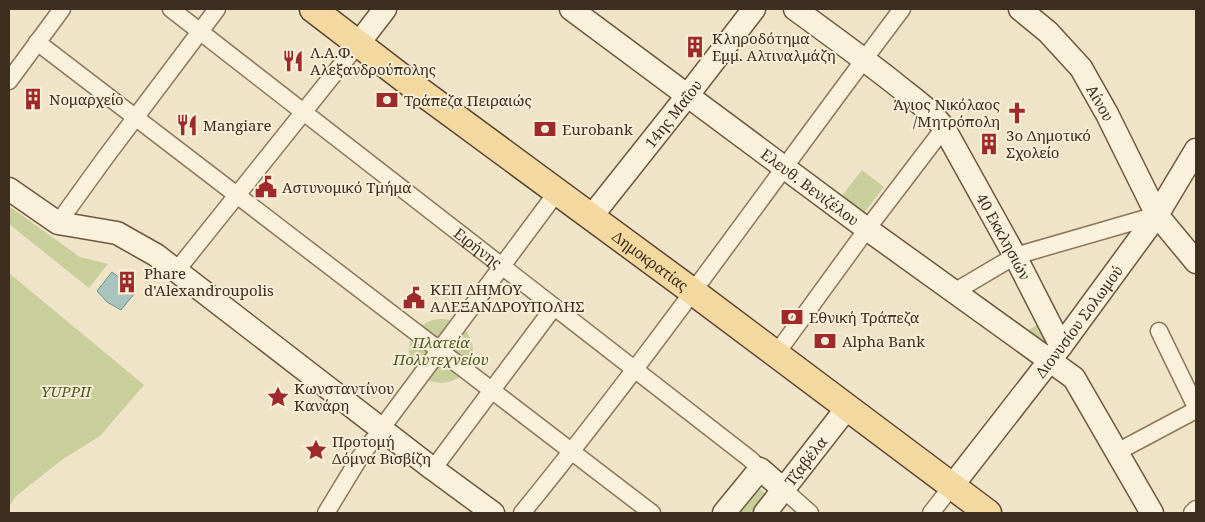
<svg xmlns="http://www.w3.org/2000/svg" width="1205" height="522" font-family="'Noto Serif',serif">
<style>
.green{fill:#c9cf9b}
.water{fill:#a9c4bc;stroke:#6f938a}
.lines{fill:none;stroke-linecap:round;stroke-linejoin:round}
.street-casing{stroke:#8d765c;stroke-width:19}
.secondary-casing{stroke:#6f573f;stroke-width:25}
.primary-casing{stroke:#5b4430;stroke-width:29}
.street{stroke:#faf1dc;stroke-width:16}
.secondary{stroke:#faf1dc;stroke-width:22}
.primary{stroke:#f3d9a0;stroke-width:26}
.labels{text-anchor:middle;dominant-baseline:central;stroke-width:4;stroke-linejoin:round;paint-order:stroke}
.poi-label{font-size:15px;fill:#3d2e20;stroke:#f7eed8;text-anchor:start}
.street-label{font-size:15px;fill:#3d2e20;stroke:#f7eed8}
.park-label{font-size:15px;font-style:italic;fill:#4d5a26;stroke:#f7eed8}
</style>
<rect width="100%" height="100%" fill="#f0e4c8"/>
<!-- green -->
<g class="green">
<path d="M862,170L884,187L863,214L841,197Z"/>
<path d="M9,206L80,257L108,264L89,288L9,224Z"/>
<path d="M9,273L144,385L100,436L63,459L16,496L9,507Z"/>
<path d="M1037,310L1050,351L1027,331L1037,325L1032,313Z"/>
<circle cx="441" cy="351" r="32"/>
<path d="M760,489L766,494L759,513H731L756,490Z"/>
</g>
<!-- water -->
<path class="water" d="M112,272L121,279V283L124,286L128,287L135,293L121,310L107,302L97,291Z"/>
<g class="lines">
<!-- street casing -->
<g class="street-casing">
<g id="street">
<path id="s1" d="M171,9L750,459L760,469"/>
<path d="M37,42L652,513"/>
<path d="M9,81L62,9"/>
<path d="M58,223L105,158L217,9"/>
<path d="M177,270L358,44"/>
<path d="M954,292L1015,256L1157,215"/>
<path d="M1159,331L1196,407"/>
<path d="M776,354L867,229L944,128"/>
<path d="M381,429L557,192"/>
<path d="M1117,452L1196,410"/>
<path d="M433,469L554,307"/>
<path d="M783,489L810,513"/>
<path d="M326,513L360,457L373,440"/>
<path d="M522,513C655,350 775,177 902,9"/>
<path d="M931,513L952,486"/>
<path d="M1192,513L1196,509"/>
</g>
</g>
<!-- secondary casing -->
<g class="secondary-casing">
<g id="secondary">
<path id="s2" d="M571,9L867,229L1074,378L1152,513"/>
<path id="s3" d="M795,9C828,33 861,57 893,82C911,97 930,109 944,128L1015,256L1061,346"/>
<path id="s4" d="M1020,9L1048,32L1081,68L1107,114L1157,215L1196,262"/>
<path d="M358,44L385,9"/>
<path d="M9,189L58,223L117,233L156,255L433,469L493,513"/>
<path id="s5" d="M591,217L687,96L754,9"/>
<path id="s6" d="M952,486L1061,346L1157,215L1196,150"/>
<path d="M724,513L760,469L783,489"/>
<path id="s7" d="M765,513L847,408"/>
</g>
</g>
<!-- primary casing -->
<g class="primary-casing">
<g id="primary">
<path id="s8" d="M313,9L412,85L692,291L988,513"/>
</g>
</g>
<!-- street -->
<use href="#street" class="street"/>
<!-- secondary -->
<use href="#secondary" class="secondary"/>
<!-- primary -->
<use href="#primary" class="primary"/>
</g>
<!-- icons -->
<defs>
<g id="building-bare" transform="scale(1.725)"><path d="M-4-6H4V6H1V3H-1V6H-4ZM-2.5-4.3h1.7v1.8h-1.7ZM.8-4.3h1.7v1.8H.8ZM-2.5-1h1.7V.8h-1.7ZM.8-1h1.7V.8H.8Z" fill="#9e2a2b" stroke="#f7eed8" stroke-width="2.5" paint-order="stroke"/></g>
<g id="restaurant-bare" transform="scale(1.725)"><path d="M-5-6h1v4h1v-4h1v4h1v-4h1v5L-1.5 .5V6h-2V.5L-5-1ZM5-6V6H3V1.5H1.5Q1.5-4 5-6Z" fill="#9e2a2b" stroke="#f7eed8" stroke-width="2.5" paint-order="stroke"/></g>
<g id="bank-bare" transform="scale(1.725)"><path d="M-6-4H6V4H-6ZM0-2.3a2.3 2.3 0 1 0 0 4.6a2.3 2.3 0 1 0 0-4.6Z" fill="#9e2a2b" stroke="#f7eed8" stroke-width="2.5" paint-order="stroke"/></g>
<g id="church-bare" transform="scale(1.725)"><path d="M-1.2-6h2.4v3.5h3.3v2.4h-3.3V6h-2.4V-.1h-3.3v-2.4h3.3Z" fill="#9e2a2b" stroke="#f7eed8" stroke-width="2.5" paint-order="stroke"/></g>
<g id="civic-bare" transform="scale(1.725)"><path d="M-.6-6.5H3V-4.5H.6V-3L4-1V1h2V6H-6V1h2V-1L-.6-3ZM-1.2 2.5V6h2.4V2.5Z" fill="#9e2a2b" stroke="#f7eed8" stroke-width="2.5" paint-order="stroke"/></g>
<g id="sight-bare" transform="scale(1.725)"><path d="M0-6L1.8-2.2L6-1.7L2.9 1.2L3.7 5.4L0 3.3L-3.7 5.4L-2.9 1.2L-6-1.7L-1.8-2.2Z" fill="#9e2a2b" stroke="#f7eed8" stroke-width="2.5" paint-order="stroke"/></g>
</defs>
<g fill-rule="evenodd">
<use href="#building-bare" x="695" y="47"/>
<use href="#restaurant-bare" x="293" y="61"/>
<use href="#building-bare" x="33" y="99"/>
<use href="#bank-bare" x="387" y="100"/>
<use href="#church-bare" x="1017" y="113"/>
<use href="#restaurant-bare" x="187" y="125"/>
<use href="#bank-bare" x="545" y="129"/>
<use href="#building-bare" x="989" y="144"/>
<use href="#civic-bare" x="266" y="187"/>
<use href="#building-bare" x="127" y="282"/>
<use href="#civic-bare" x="414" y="298"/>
<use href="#bank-bare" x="792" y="317"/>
<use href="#bank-bare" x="825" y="341"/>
<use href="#sight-bare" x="278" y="397"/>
<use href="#sight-bare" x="316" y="450"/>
</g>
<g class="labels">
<!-- poi labels -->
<g class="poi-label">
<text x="712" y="38">Κληροδότημα<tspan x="712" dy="17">Εμμ. Αλτιναλμάζη</tspan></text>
<text x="310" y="52">Λ.Α.Φ.<tspan x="310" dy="17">Αλεξανδρούπολης</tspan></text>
<text x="49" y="99">Νομαρχείο</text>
<text x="404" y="100">Τράπεζα Πειραιώς</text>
<text x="1000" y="104" text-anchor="end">Άγιος Νικόλαος<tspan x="1000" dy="17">/Μητρόπολη</tspan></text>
<text x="203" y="125">Mangiare</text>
<text x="562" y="129">Eurobank</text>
<text x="1006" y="135">3ο Δημοτικό<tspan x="1006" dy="17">Σχολείο</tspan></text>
<text x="282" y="187">Αστυνομικό Τμήμα</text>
<text x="144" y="273">Phare<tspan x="144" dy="17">d'Alexandroupolis</tspan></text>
<text x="430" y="289">ΚΕΠ ΔΗΜΟΥ<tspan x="430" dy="17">ΑΛΕΞΑΝΔΡΟΥΠΟΛΗΣ</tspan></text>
<text x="809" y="317">Εθνική Τράπεζα</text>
<text x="842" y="341">Alpha Bank</text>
<text x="294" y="388">Κωνσταντίνου<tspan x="294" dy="17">Κανάρη</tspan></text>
<text x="332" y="441">Προτομή<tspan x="332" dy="17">Δόμνα Βισβίζη</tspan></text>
</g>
<!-- street labels -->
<g class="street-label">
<text stroke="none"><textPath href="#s4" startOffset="125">Αίνου</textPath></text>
<text stroke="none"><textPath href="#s5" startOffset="132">14ης Μαΐου</textPath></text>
<text stroke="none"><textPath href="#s2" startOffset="298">Ελευθ. Βενιζέλου</textPath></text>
<text stroke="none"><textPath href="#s3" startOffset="315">40 Εκκλησιών</textPath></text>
<text stroke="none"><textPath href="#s1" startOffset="389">Ειρήνης</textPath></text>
<text stroke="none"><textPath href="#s8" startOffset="421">Δημοκρατίας</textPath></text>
<text stroke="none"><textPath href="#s6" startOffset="208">Διονυσίου Σολωμού</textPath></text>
<text stroke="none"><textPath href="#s7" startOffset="66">Τζαβέλα</textPath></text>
</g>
<!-- park labels -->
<g class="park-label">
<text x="441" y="342">Πλατεία<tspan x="441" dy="17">Πολυτεχνείου</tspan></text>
<text x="66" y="391">YUPPII</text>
</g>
</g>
<!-- border -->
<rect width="1205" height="522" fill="none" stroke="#3d2e20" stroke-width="20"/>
</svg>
